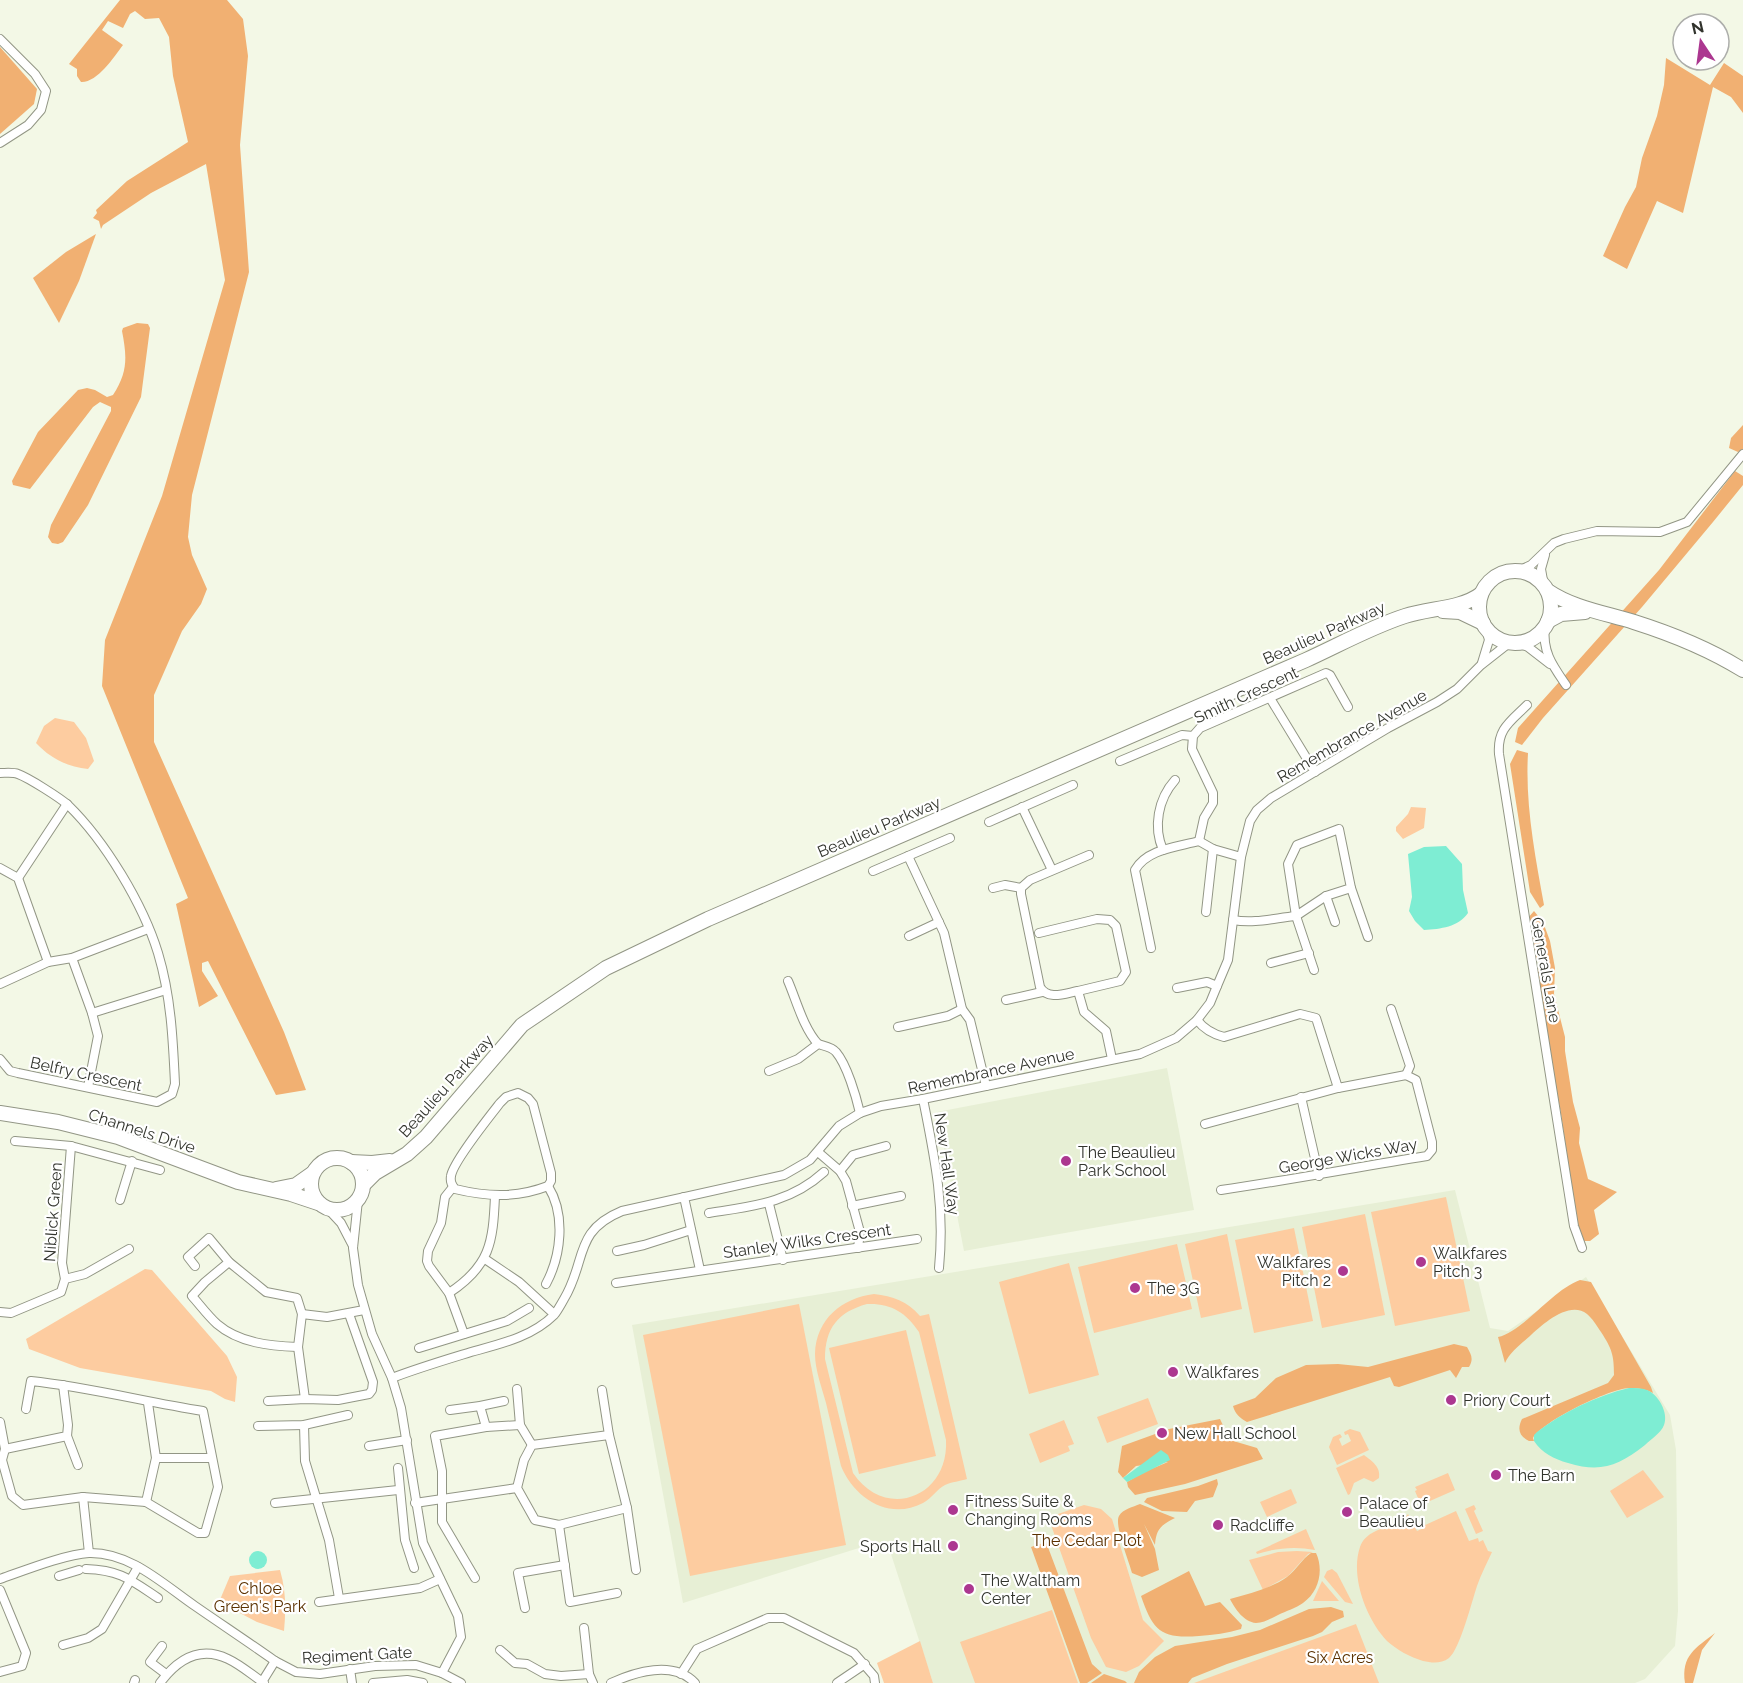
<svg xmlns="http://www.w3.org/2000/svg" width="1743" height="1683" font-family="Raleway,sans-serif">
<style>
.built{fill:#e7efd5}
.green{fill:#fdcca0;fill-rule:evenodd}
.forest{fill:#f1b072}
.water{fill:#7eedd3}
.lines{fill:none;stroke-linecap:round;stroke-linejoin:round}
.street-casing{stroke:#929685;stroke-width:10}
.highway-casing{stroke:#929685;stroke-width:16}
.street{stroke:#fff;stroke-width:8}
.highway{stroke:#fff;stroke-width:14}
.poi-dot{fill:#ac3790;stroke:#fff;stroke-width:2}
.labels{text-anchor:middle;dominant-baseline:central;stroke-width:4.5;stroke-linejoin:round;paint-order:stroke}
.street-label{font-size:16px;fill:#32342d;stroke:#fff}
.poi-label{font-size:16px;fill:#32342d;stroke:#fff;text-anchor:start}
.park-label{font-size:16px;fill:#5b3100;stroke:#fff}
</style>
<rect width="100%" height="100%" fill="#f3f8e6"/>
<!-- built -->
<g class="built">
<path d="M1167,1068L1194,1210L964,1251L937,1112Z"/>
<path d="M1455,1190L1490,1328L1508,1331L1586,1277L1670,1415L1676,1450L1678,1611L1675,1646L1645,1679L1635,1683H933L888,1545L875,1543L683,1603L632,1325Z"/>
</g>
<!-- green -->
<g class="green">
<path d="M55,718L74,722L86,738L94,761L88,769C68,767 51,759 36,743L44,726Z"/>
<path d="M1411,807L1426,808L1424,828L1403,839L1396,831V827L1408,814Z"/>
<path d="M1446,1197L1470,1311L1395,1326L1371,1212Z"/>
<path d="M1365,1214L1385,1315L1322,1328L1302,1227Z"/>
<path d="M1294,1228L1313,1321L1254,1333L1235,1240Z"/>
<path d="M1227,1234L1242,1309L1201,1318L1185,1244Z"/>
<path d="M1177,1244L1192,1309L1094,1333L1078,1267Z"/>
<path d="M1069,1263L1099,1375L1029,1394L999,1282Z"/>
<path d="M145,1269L152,1270L227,1356L237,1377L235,1402L225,1399L211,1391L80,1368L29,1349L26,1339Z"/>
<path d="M874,1294C893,1296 907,1301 920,1316L929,1314L967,1479C961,1481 951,1482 945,1485C937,1489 932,1498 923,1503C889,1521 854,1498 841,1466C836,1445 831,1424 826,1403C822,1388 815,1370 815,1354C816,1319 842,1298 874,1294ZM867,1304C890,1303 906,1312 919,1332L946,1440C949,1498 885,1521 853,1473L825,1359C825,1328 838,1312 867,1304Z"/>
<path d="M799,1304L846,1545L690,1576L643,1335Z"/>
<path d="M906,1330L936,1456L859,1474L829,1348Z"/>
<path d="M1148,1398L1158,1424L1107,1443L1097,1417Z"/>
<path d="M1064,1420L1074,1444L1068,1446L1070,1451L1040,1463L1029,1434Z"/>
<path d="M1350,1429L1360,1432L1369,1450L1337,1465L1329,1447L1333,1437L1340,1434L1342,1437L1339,1439L1342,1446L1351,1441L1348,1434L1345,1435L1344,1432Z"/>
<path d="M1364,1455C1372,1461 1381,1467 1379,1478L1373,1482L1364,1478L1354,1483L1350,1494L1348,1495L1336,1468Z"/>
<path d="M1643,1470L1664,1497L1627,1518L1610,1491Z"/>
<path d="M1448,1473L1455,1490L1423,1504L1422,1502L1420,1503L1415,1491L1417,1490L1415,1487Z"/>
<path d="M1291,1489L1297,1503L1267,1517L1260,1502Z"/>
<path d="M1084,1505L1101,1509L1112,1519L1143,1620L1164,1641L1139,1666L1126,1672L1106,1667L1091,1638L1050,1522L1058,1514Z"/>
<path d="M1474,1505L1476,1509L1474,1511L1483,1531L1476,1534L1465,1509Z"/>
<path d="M1456,1511L1469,1541L1478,1538L1479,1542L1483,1540L1488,1551L1492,1552C1487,1563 1481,1574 1477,1586C1472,1601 1460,1649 1449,1658C1441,1664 1432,1663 1423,1661C1410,1657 1397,1650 1387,1641C1366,1619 1350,1576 1360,1547C1368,1525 1397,1530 1408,1514L1417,1531L1424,1528L1423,1526Z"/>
<path d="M1306,1529L1315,1550C1295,1546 1276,1548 1257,1554L1256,1552Z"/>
<path d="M1297,1551L1313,1552L1308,1554L1288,1576L1263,1590L1249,1560L1278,1552Z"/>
<path d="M1332,1569L1337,1573L1353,1604L1345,1602L1324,1577L1327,1571Z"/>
<path d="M280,1570C286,1590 286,1610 284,1631L257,1622L219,1602L230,1576Z"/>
<path d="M1322,1581L1339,1601H1313Z"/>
<path d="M1052,1610L1078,1683H975L960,1642Z"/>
<path d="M1356,1624L1379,1683H1194Z"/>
<path d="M920,1641L933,1683H884L877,1663Z"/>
</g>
<!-- forest -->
<g class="forest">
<path d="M120,0H227L243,19L248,56L240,145L249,272L192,495L188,537L192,555L207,589L201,604L182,631L154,695V742L284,1032L306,1090L276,1095L208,961L202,963V971L218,996L199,1007L176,904L188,898L102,686L105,640L162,496L225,280L206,164L151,193L103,225L101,229L99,221L93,218L97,213L96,210L127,181L188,142L173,76L169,37L159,18L145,19L135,11L130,14L123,28L108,21L102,30L123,45C114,57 97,83 81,82L77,76V69L69,64Z"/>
<path d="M0,47L37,89L34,104L0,134Z"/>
<path d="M1666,58L1710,85L1724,63L1743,76V113L1731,97L1713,87L1683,213L1657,201L1627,269L1603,256L1625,207L1636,187L1642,158L1657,116L1664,85Z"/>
<path d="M96,234L79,281L59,323L33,278L66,252Z"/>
<path d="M137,323L148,324L150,328L141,397L88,505L63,542L58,544L52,543L48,537L51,525L111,411V407L100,402L93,407L30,489L13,485L12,481L38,432L78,390L87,388L95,390L107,397L113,395C128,372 127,357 122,331L123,328Z"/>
<path d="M1743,425V449L1738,452L1729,448L1731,438Z"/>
<path d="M1735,471L1743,476V485L1713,522L1642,607L1543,718L1522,745L1515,742L1518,728L1659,570Z"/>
<path d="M1517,750L1528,753C1525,804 1535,855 1544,905L1540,908L1530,892L1510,764Z"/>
<path d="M1534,911L1543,922L1550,941L1555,968L1554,994L1565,1037V1051L1573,1102L1580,1128L1579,1143L1588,1179L1617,1192L1594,1210L1599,1234L1590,1241H1584L1578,1229L1561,1114L1537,983L1539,961L1530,952L1528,918Z"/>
<path d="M1580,1280L1591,1282L1651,1387L1653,1393C1646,1389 1637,1388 1629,1388C1609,1389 1543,1421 1533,1438L1534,1441H1529C1519,1436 1517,1429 1522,1419L1608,1383L1614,1375C1614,1355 1612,1349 1601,1332C1597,1326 1592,1318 1587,1314C1569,1300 1542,1325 1530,1336C1521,1344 1510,1352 1505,1363L1498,1337C1524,1331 1552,1290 1580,1280Z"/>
<path d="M1454,1344L1467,1347C1471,1354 1474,1359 1469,1367H1462L1456,1378L1450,1370L1399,1387L1394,1386L1390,1377L1247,1422C1240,1418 1235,1414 1233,1406L1255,1398L1276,1378L1306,1365L1338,1364L1368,1367Z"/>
<path d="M1220,1419L1230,1440L1257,1448L1263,1459L1185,1484L1135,1495L1128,1487L1127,1482L1144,1472L1168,1462L1136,1466L1123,1478L1118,1472L1122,1446L1169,1429Z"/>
<path d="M1217,1479L1218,1484L1213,1497L1195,1501L1187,1512L1162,1511L1144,1502L1147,1498L1198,1486Z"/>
<path d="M1140,1504L1175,1518C1161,1525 1156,1529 1155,1545L1144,1524L1155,1549L1159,1570L1142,1577L1132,1573C1129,1561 1114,1525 1119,1516C1123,1509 1133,1507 1140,1504Z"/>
<path d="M1046,1542L1092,1664L1102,1673L1087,1683H1080L1031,1547Z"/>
<path d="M1311,1553H1316C1324,1570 1319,1592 1303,1603C1296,1608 1286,1611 1278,1615C1272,1618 1264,1623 1256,1623C1244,1622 1235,1609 1230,1599C1250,1593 1270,1589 1287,1577C1296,1570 1302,1559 1311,1553Z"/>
<path d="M1189,1571L1205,1606L1220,1602L1242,1625L1241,1629C1227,1633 1214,1635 1199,1636C1161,1639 1153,1631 1141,1596Z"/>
<path d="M1331,1607L1343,1611L1344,1617L1332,1622L1322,1632L1313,1636L1227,1664L1192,1678L1188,1683H1134L1139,1672L1155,1657L1175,1646L1232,1637L1260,1630L1309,1609Z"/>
<path d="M1715,1633L1702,1650L1693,1683H1685C1681,1655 1696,1648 1715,1633Z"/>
<path d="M1104,1674L1125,1681L1127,1683H1091Z"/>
</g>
<!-- water -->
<g class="water">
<path d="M1446,846L1462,864L1463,890L1468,913C1458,927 1441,929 1424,930L1415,921L1409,911L1412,897L1408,854L1424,847Z"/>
<path d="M1629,1388C1635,1388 1641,1388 1647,1390C1658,1394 1669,1413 1664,1425C1661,1433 1651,1439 1645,1445C1618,1466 1601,1473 1568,1463C1554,1459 1542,1453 1534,1441V1435L1537,1432C1563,1412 1596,1396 1629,1388Z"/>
<path d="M1161,1450L1168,1455L1170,1460L1127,1482L1123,1478Z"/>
<circle cx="258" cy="1560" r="9"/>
</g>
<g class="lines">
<!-- street casing -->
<g class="street-casing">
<g id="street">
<path d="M0,39L35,74L46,91L41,110L28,125L0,143"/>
<path d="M1518,571L1531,565L1554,543L1564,539L1597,531L1660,532L1687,522L1743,454"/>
<path d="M1544,586L1541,569L1545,555"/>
<path d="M1545,627C1542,652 1553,666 1566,685"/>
<path d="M1517,643L1528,647L1550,664"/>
<path d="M1482,663L1489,640L1486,629"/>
<path d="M1270,698L1315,772"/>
<path d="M1527,705C1510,722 1497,729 1499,754L1574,1226L1582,1248"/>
<path d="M1120,761L1182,735L1193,736"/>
<path d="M0,773C6,773 13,772 18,774C29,778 60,798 68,805C105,841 143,904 158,953C171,996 173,1040 175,1084L172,1094L157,1102L18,1073L10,1071L0,1059"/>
<path d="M1022,807L1052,870"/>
<path d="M989,822L1073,785"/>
<path d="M1339,829L1351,888L1326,896L1296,916L1288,864L1297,845Z"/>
<path d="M1199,841L1204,818L1213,803V793L1192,749L1193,736L1200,728L1326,673L1330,675L1348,707"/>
<path d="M1199,841L1213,849L1241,857"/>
<path d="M1163,850C1153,827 1158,799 1175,780"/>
<path d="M1089,855L1030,880L1021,888V894L1040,987C1048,1001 1066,993 1078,991L1084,1012L1106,1031L1112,1059"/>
<path d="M908,856L944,933L962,1009L970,1020L986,1086"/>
<path d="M0,868L18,878L48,962"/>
<path d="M873,871L950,838"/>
<path d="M18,878L67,804"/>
<path d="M993,888L1005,885L1021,888"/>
<path d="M1351,888L1368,937"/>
<path d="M1326,896L1335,922"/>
<path d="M1206,912L1213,849"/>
<path d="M1233,920C1254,924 1275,918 1296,916L1314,970"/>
<path d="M1039,933L1097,919L1110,920L1116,926L1126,972L1120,981L1078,991"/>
<path d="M909,936L939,922"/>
<path d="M1151,948L1135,870C1147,849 1177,847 1199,841"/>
<path d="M72,958L92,1013L98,1036L88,1087"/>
<path d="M1271,963L1309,953"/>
<path d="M788,981C797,1002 803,1027 818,1044"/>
<path d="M0,984L48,962L72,958L148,929"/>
<path d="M1177,988L1207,982L1217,986"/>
<path d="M1006,1000L1042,992"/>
<path d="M1391,1009L1410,1066L1406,1075"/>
<path d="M92,1013L166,990"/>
<path d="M1197,1020C1204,1029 1212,1034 1224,1037L1300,1014L1316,1018L1338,1088L1406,1075L1416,1080L1432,1142V1150L1427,1156C1358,1167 1290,1180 1221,1190"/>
<path d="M898,1027L948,1016L962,1009"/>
<path d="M769,1071L798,1059L818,1044C824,1046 832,1047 836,1052C847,1065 856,1096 860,1113"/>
<path d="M518,1093L528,1098L533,1104L551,1173V1181L548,1186C517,1198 488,1197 455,1189C452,1185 450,1182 451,1176C453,1162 489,1117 500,1103L506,1097Z"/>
<path d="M1301,1097L1319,1176"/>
<path d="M923,1099C935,1159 945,1206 939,1268"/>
<path d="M1205,1124L1338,1088"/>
<path d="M15,1141L71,1146L160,1170"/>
<path d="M818,1152L840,1171L846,1181L860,1232L858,1248"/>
<path d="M840,1171L853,1155L886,1146"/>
<path d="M453,1187L445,1197L441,1223L428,1251L427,1261L429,1266L449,1293L464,1334"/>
<path d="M684,1197L700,1270"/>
<path d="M120,1200L132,1161"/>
<path d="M358,1200L353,1248L358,1285L372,1334L392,1378L401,1408L423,1543L458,1616L461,1637L442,1673"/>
<path d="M769,1204L783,1260"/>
<path d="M852,1206L901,1196"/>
<path d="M328,1209L341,1223L353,1246"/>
<path d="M709,1213C753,1206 790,1203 824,1172"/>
<path d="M617,1251L644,1245L691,1230"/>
<path d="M485,1259L519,1282L554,1314"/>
<path d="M229,1262L205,1282L192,1296C200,1305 208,1316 217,1324C239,1343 270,1346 298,1347"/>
<path d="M195,1266L188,1257L209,1238L229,1262L266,1292L297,1298L302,1314"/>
<path d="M65,1279L62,1263L71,1146"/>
<path d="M616,1283L917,1239"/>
<path d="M546,1284C561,1256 566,1215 548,1186"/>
<path d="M449,1293C490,1266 493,1243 495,1196"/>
<path d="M0,1312L11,1313L61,1292L65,1279L85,1274L129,1249"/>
<path d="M419,1348L507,1321L529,1308"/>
<path d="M392,1378C418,1368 445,1360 471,1352C500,1344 532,1337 554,1315C558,1310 561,1304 564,1299C587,1261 573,1231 622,1211L784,1175L810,1160L839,1126L860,1113L881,1106L923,1099L1140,1054L1176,1038L1197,1020L1210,1003L1217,986L1228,960L1241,857L1250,821L1257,810L1271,798L1388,728L1437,702L1457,689L1481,665L1509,643"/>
<path d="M517,1389L520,1425L532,1445"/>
<path d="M602,1390L609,1435L627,1508L636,1570"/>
<path d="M305,1399L298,1347L302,1314L327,1317L364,1310"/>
<path d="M268,1401L305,1399L338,1400L369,1394L372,1390L373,1382L349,1314"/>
<path d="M480,1406L486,1427"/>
<path d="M450,1410L480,1406L504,1401"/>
<path d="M0,1422L5,1449L2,1460L12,1496L23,1505L83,1497L146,1502L198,1533H205L218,1487L203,1411C145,1402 89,1387 31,1381L26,1409"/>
<path d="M304,1425L305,1461L329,1540L339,1598"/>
<path d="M258,1426L304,1425L348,1415"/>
<path d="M609,1435L532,1445L524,1460L517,1488L535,1520L559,1525L627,1508"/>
<path d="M67,1436L78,1465"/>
<path d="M369,1446L407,1440"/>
<path d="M5,1449L67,1436L68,1425L63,1385"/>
<path d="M156,1458H211"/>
<path d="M398,1468L405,1540L414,1568"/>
<path d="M83,1497L89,1553"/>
<path d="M146,1502L156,1458L148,1403"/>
<path d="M275,1503L398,1490"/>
<path d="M415,1503L517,1488"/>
<path d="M559,1525L570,1602L617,1593"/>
<path d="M86,1569C120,1570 131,1580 158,1598"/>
<path d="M59,1576L79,1570"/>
<path d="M475,1578L442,1522V1471L435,1436L486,1427L520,1425"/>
<path d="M0,1579C23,1571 66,1554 89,1553C130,1552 163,1584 195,1606C221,1624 248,1642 275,1661L296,1672L320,1674L375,1666L416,1665L442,1673L461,1683"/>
<path d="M0,1590L26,1653L22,1666L0,1672"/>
<path d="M319,1602L420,1588L440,1579"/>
<path d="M525,1608L518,1573L565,1565"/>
<path d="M584,1628L589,1674"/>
<path d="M63,1645L88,1638L102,1629L138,1567"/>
<path d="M162,1646L150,1662L166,1674"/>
<path d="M500,1650L515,1663L527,1664L545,1674L561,1676L589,1674L593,1683"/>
<path d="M350,1669L352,1683"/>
<path d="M681,1674L697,1649L768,1618H784L854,1653L874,1676L875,1683"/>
<path d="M262,1682L275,1661"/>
<path d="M134,1683L135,1680"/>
<path d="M160,1683C177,1660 199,1645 228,1659C241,1665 252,1675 264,1683"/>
<path d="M373,1683L407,1680L423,1683"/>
<path d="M611,1683C635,1672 673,1660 695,1683"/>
<path d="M837,1683L865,1664"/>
</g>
</g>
<!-- highway casing -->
<g class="highway-casing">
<g id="highway">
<circle cx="1515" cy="607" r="36"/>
<path d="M1548,591C1573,608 1605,613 1634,622C1672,634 1709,649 1743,670"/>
<path d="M1443,611L1460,612L1483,623"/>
<path d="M1548,621L1561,614L1585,612"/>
<path d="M0,1113L58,1122L118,1137L238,1182L291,1194L318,1203"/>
<circle cx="337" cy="1184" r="26"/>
<path d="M351,1162L372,1163L390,1161"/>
<path d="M363,1185L375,1173L407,1154L426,1137L522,1025L606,968L708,919L1306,660C1339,645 1371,627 1405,616C1430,608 1461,609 1481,594"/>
<path d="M276,1189L296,1185L313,1173"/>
</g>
</g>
<!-- street -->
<use href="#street" class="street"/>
<!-- highway -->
<use href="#highway" class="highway"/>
</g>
<!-- markers -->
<g class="poi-dot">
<circle cx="1066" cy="1161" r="6"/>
<circle cx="1421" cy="1262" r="6"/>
<circle cx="1343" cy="1271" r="6"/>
<circle cx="1135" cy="1288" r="6"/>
<circle cx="1173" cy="1372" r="6"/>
<circle cx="1451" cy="1400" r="6"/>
<circle cx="1162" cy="1433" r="6"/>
<circle cx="1496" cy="1475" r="6"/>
<circle cx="953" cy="1510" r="6"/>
<circle cx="1347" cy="1512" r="6"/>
<circle cx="1218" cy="1525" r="6"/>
<circle cx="953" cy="1546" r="6"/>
<circle cx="969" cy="1589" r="6"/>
</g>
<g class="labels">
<!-- street labels -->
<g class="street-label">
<text transform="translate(1324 633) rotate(-24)">Beaulieu Parkway</text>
<text transform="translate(1246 695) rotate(-25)">Smith Crescent</text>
<text transform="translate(1352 736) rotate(-30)">Remembrance Avenue</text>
<text transform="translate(879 827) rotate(-23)">Beaulieu Parkway</text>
<text transform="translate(1546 970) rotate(80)">Generals Lane</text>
<text transform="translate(991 1071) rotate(-12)">Remembrance Avenue</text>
<text transform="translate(86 1074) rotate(12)">Belfry Crescent</text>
<text transform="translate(446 1086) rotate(-48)">Beaulieu Parkway</text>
<text transform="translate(142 1131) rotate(18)">Channels Drive</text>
<text transform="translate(1348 1156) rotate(-10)">George Wicks Way</text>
<text transform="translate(947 1164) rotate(82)">New Hall Way</text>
<text transform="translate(53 1212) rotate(-86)">Niblick Green</text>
<text transform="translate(807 1241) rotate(-8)">Stanley Wilks Crescent</text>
<text transform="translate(357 1655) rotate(-3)">Regiment Gate</text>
</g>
<!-- poi labels -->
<g class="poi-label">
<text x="1078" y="1152">The Beaulieu<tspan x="1078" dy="18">Park School</tspan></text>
<text x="1433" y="1253">Walkfares<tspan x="1433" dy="18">Pitch 3</tspan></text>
<text x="1331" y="1262" text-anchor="end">Walkfares<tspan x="1331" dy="18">Pitch 2</tspan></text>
<text x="1147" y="1288">The 3G</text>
<text x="1185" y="1372">Walkfares</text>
<text x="1463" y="1400">Priory Court</text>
<text x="1174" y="1433">New Hall School</text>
<text x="1508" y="1475">The Barn</text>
<text x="965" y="1501">Fitness Suite &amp;<tspan x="965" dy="18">Changing Rooms</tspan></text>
<text x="1359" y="1503">Palace of<tspan x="1359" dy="18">Beaulieu</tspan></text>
<text x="1230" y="1525">Radcliffe</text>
<text x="941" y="1546" text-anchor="end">Sports Hall</text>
<text x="981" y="1580">The Waltham<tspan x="981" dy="18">Center</tspan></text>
</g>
<!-- park labels -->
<g class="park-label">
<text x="1087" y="1540">The Cedar Plot</text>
<text x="260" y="1588">Chloe<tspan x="260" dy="18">Green's Park</tspan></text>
<text x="1340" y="1657">Six Acres</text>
</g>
</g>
<!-- north arrow -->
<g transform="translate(1701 42) rotate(347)"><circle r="28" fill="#ffffff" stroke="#adaeab" stroke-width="1.5"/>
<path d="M0-4.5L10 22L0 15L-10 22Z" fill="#ac3790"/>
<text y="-9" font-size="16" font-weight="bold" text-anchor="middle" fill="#32342d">N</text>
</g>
</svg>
